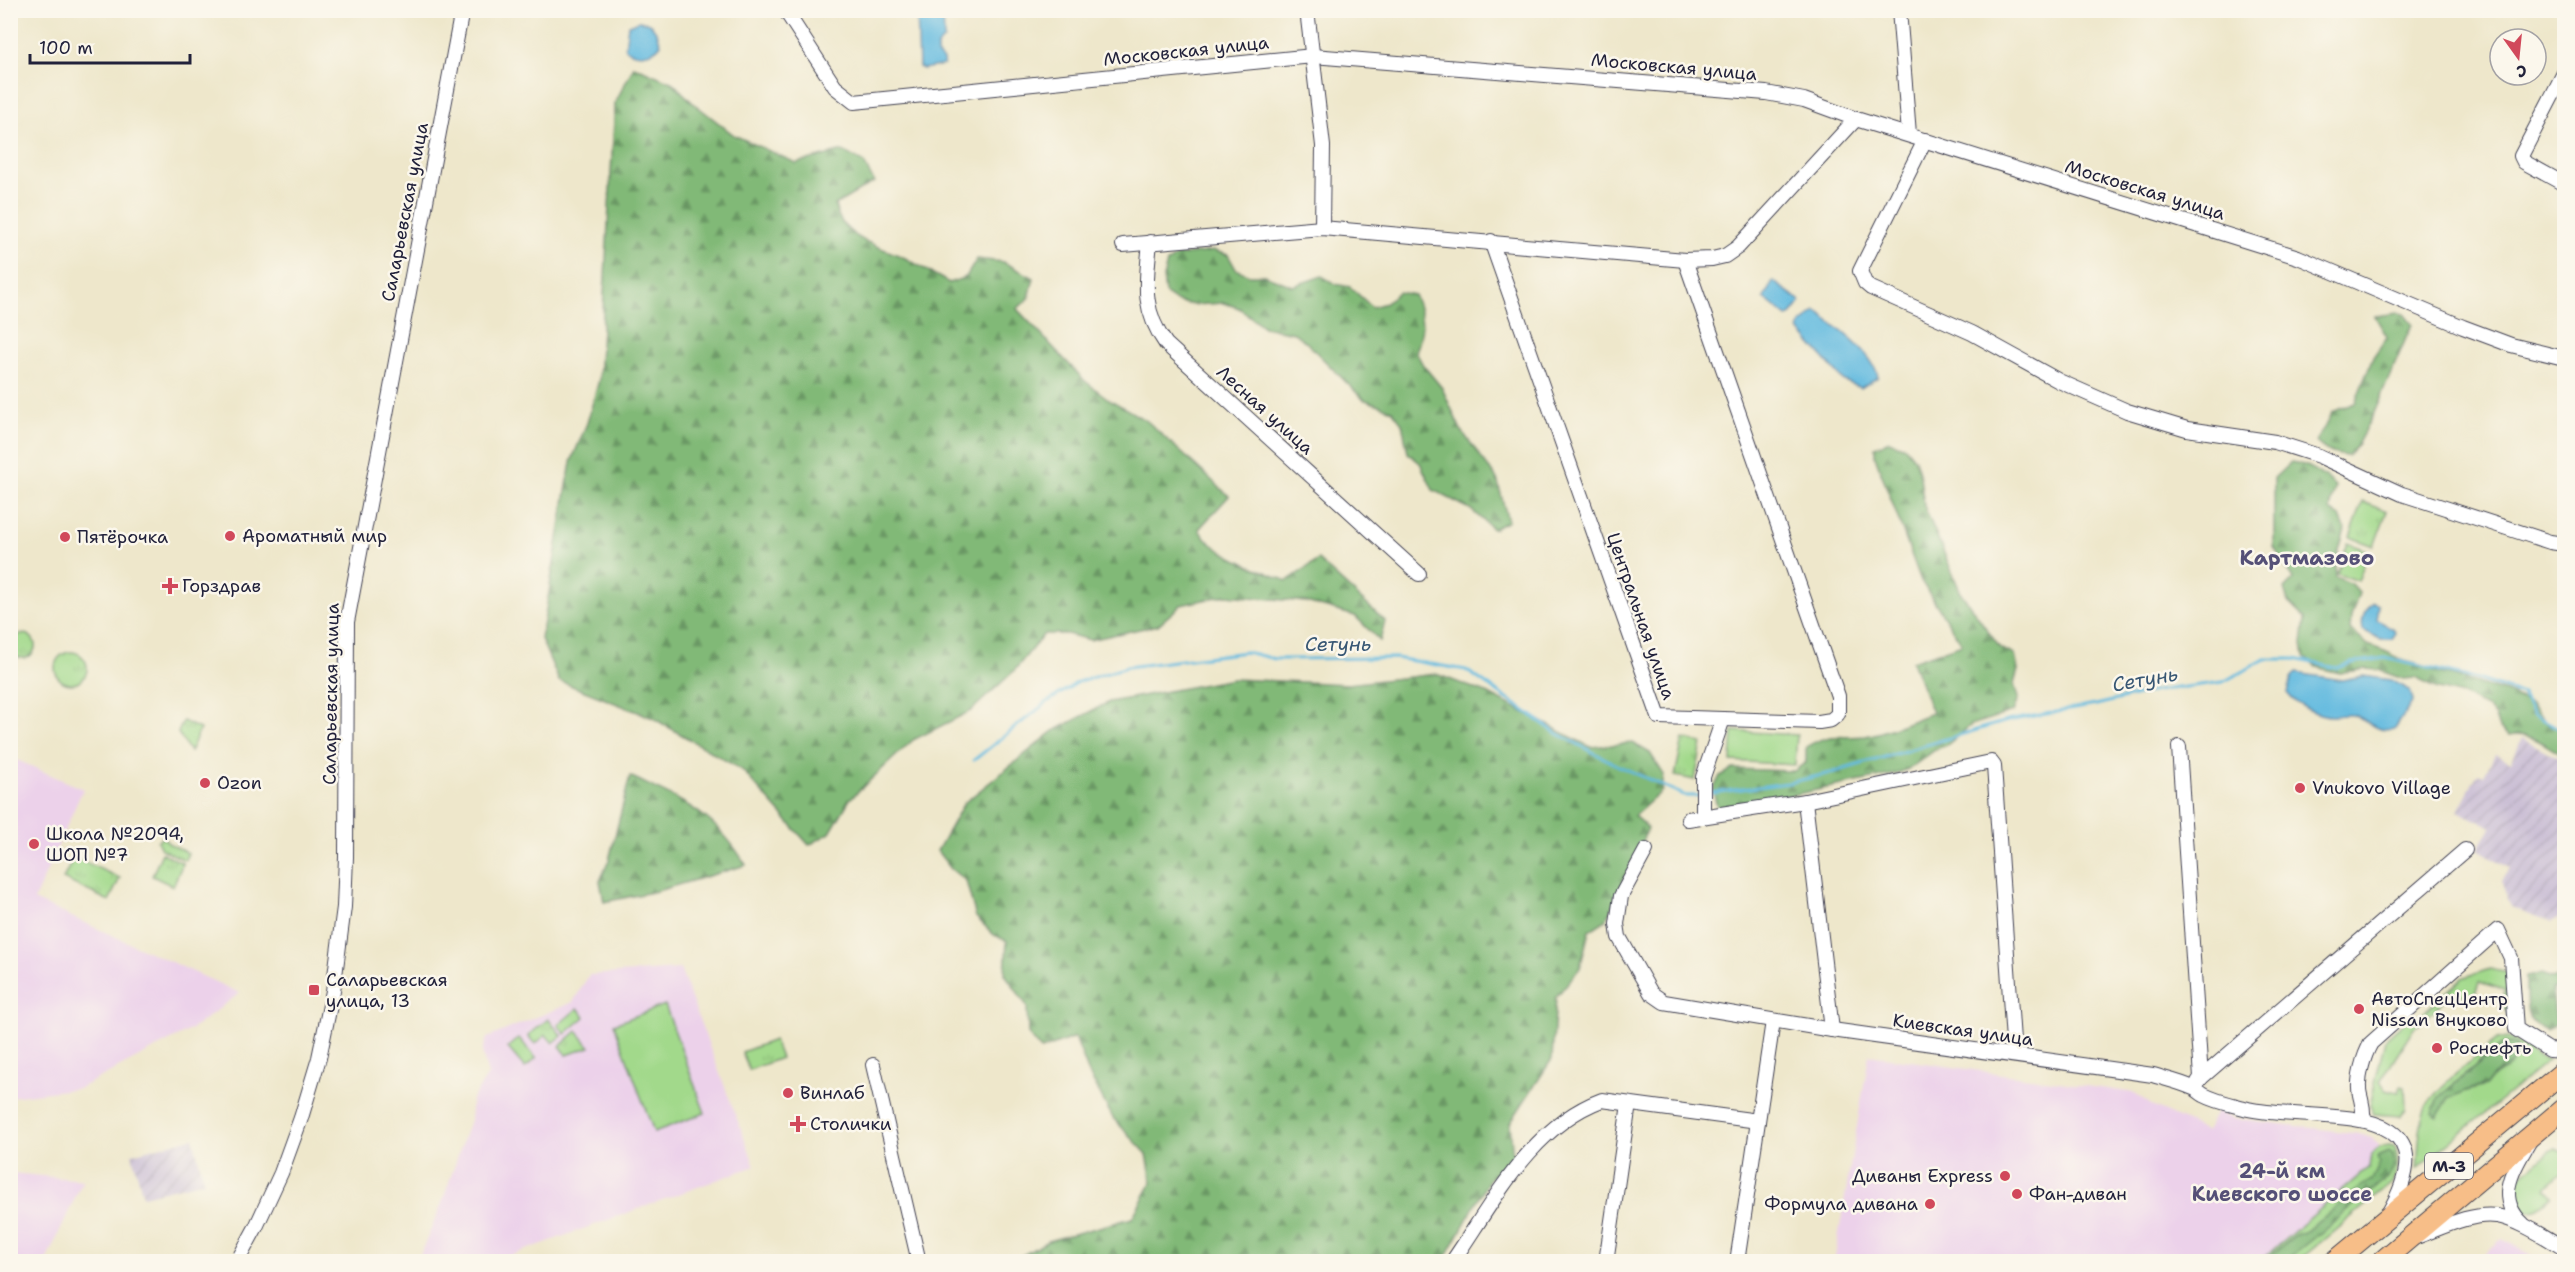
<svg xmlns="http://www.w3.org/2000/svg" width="2575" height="1272" font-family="'Shantell Sans',sans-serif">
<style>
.built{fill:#ecd1ea}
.industrial{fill:url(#industrial-furrows)}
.green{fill:#a2d98b;stroke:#627e63;stroke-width:1.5;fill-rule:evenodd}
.forest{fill:url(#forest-firs);stroke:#526e59;stroke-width:1.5}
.park{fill:url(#park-tufts);stroke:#627e63;stroke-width:1.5}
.water{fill:#62badf;stroke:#426e8d;stroke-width:1.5}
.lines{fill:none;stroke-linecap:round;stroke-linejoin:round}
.stream{stroke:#62badf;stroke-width:3}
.minor-casing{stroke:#414051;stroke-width:16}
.highway-casing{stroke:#414051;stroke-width:22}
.minor{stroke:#fff;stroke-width:14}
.highway{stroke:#f7be88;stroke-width:20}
.poi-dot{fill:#d1495b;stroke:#fbf7ec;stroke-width:2}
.labels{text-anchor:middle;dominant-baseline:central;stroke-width:5;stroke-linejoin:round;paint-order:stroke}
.shield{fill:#fbf7ec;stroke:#636270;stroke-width:1.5}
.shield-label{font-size:16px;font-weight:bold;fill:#22223b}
.street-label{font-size:18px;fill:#22223b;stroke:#fbf7ec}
.poi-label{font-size:18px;fill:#22223b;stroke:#fbf7ec;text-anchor:start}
.water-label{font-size:20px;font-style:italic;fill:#385774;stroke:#fbf7ec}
.neighbourhood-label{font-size:20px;font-weight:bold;fill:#555077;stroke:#fbf7ec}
.quarter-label{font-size:21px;font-weight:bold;fill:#555077;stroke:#fbf7ec}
</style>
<defs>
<pattern id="industrial-furrows" width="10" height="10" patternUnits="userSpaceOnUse" patternTransform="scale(1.5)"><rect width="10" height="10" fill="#cbbfd5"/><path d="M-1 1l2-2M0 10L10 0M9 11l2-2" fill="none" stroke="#aea4b8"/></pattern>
<pattern id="forest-firs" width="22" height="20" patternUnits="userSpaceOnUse" patternTransform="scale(1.5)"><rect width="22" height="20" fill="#81b977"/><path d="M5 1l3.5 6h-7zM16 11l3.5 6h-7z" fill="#699663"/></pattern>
<pattern id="park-tufts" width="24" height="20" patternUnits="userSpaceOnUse" patternTransform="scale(1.5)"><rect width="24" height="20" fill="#a2d98b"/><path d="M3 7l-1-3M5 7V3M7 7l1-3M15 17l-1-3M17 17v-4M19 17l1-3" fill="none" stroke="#8bba79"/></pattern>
</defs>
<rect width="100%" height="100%" fill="#fbf7ec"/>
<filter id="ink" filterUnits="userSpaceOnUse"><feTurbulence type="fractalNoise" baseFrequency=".0167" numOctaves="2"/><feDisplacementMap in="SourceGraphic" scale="12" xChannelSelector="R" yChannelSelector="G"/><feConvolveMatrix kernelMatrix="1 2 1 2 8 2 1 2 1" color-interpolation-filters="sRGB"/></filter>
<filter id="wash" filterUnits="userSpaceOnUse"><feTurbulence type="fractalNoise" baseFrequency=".008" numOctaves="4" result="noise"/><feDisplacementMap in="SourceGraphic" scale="24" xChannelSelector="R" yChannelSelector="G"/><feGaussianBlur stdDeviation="1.35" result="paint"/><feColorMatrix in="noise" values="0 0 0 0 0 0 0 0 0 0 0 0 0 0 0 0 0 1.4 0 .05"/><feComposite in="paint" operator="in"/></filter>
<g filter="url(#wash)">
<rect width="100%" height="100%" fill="#eee7cb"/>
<!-- built -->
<g class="built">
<path d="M10,757L83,789L34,900L240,993L192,1029L80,1088L11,1097Z"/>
<path d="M680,969L755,1166L496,1261L417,1262L442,1203L470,1120L472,1099L488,1075L482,1052L487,1038L573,1002L589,975Z"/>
<path d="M1869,1055L2135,1093L2154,1107L2206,1131L2216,1112L2233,1118L2359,1134L2373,1138L2386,1154L2261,1261L1834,1262Z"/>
<path d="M11,1173L83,1180L46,1261H11Z"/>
<path d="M2502,1239L2542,1261H2475Z"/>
</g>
<!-- industrial -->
<g class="industrial">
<path d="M2522,738L2564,761V914L2552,922L2511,907L2501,881L2510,868L2478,849L2492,827L2458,811L2478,773L2484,775L2495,754L2511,762Z"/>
<path d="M193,1138L204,1181L143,1196L132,1154Z"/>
</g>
<!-- green -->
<g class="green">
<path d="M2348,543L2369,551L2358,581L2337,574Z"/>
<path d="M1733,731L1797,735L1795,765L1731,761Z"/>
<path d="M2490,969L2513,974L2509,1016L2505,1009L2500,1008L2505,990L2479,982L2473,999L2453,993L2414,1028L2380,1082L2386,1089L2399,1092L2401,1086L2405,1087L2406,1109L2400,1116L2374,1114L2370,1106L2385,1039L2408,1018L2418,1022L2421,1015L2462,978Z"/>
<path d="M665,1005L705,1113L654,1132L614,1024Z"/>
<path d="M2507,1038C2524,1041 2531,1059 2549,1060L2417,1169C2419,1151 2418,1130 2424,1112C2430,1091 2478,1056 2497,1040ZM2519,1050L2506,1069L2494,1075L2485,1086L2459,1093L2449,1098L2444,1104L2439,1097L2484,1058Z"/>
<path d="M2390,1146L2395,1147C2398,1161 2399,1170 2392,1183L2298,1261L2259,1262L2369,1167L2371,1154L2380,1147Z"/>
<path d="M2556,1149L2564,1153V1171L2546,1188L2553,1196L2536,1210L2526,1212L2516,1195V1180L2549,1151Z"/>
</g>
<!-- forest -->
<g class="forest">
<path d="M634,66L673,83L692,102L734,135L796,163L843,151L864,163L874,182L835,205C841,240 881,246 907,259C921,267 935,275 949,283L966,277L977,259L1003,262L1034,278L1029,298L1017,309L1085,381L1107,398L1147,421L1229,496L1199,529C1209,552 1263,571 1287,581L1318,560L1385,621L1380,641L1355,616L1306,602L1226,595L1181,605L1158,625L1090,640L1067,634H1044L1014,671L971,711L913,740L850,799L830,833L809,845L742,770L653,718L559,681L541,639L571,462L587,423L599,380L615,103Z"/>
<path d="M1214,251L1228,255L1236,269L1249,275H1264L1293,286L1322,276L1335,284L1350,287L1372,307L1386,303L1398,292L1414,295C1424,316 1424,331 1416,352L1423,365L1442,388L1461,430L1497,479L1508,521L1493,529L1470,509L1433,490L1420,463L1408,453L1402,423L1392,410L1363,399L1306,342L1294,333L1264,327L1239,308L1224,303L1194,305L1178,302L1165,293L1163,277L1167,263L1176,256Z"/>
<path d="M2398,313L2404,314L2412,324L2374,413L2356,447L2348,456C2334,455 2326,452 2316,442C2320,430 2329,425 2332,412L2355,403L2373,357L2387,337L2375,316Z"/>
<path d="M1889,441L1905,447L1915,459L1920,476L1924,506L1961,593L2000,648L2015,655L2018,670L2014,684L2018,698L2013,712L1971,725L1948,744L1935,750L1910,768L1896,774L1718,810L1713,790L1720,776L1733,769L1794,771L1806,762V747C1832,731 1838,739 1865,736C1885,733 1912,720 1932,713L1912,661L1962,644L1921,581L1875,456V447Z"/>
<path d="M2291,462C2308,464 2322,474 2335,486L2330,510L2340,517L2345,529L2335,564L2336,577L2351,584L2359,593L2351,617L2350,630L2368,645L2390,653L2400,660L2424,666L2439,673L2451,675L2509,693L2531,704L2546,722L2557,728L2564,727V756C2546,746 2530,731 2509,736L2499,729L2495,717L2486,707L2463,695L2438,689L2415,678L2403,679L2378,670L2366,669L2340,673L2316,667L2304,657L2302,644L2305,619L2288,602L2284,589L2293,580L2274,547V478Z"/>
<path d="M1436,674L1489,694L1590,747L1633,743L1650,753L1664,775L1662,791L1634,816L1648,828L1606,920L1589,931L1580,968L1556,997L1552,1059L1510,1123L1513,1159L1490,1178L1444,1261H1012L1048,1241L1132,1218L1152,1182L1147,1154L1113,1118L1089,1074L1075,1037L1041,1050L1028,1034L1027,1006L1005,974L1007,941L994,935L976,917L966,881L951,869L937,851L964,803L1054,731L1109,702L1233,679L1348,684Z"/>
<path d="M630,776C683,802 714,812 746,865L657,891L604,902L600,881L609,860Z"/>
<path d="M2541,974L2552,978L2564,974V982L2552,989L2556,1024L2546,1031C2521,1020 2527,1001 2526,977Z"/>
<path d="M2504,1043H2512L2519,1050L2511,1065L2493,1075L2485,1086L2471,1089L2449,1098L2437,1117L2433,1113L2439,1097Z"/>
<path d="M2389,1152L2393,1155C2395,1164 2394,1171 2388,1178L2286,1261H2264L2295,1235L2307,1231L2361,1186L2372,1180L2380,1163L2378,1157Z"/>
</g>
<!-- park -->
<g class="park">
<path d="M2363,502L2387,511L2374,546L2350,537Z"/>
<circle cx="23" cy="646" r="12"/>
<circle cx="71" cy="668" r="16"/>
<path d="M183,721L200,729L190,752L178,733Z"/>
<path d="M1683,739L1702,743L1695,780L1675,776Z"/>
<path d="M163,837L168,843L188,853L185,860L161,849L157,841Z"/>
<path d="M162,853L183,863L173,886L152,876Z"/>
<path d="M74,857L120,878L109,901L63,879Z"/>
<path d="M578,1008L585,1017L565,1034L558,1025Z"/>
<path d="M548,1019L562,1036L553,1043L546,1035L535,1044L528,1036Z"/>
<path d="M577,1031L590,1047L567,1055L560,1046Z"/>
<path d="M519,1038L536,1058L525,1068L508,1048Z"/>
<path d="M774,1040L781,1058L749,1070L742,1052Z"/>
</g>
<!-- water -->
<g class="water">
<path d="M917,11H943L944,39L937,46V54L943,60L944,65L923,69L919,67Z"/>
<path d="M639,21L650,23L657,33L661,44C654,55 635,57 625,48L628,25Z"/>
<path d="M1773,281L1799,300L1800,303L1790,316L1787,317L1764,298Z"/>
<path d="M1816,311C1835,326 1874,353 1878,377L1861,388L1844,381L1799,330L1801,324Z"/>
<path d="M2373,603L2379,605L2377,620L2394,629L2395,634L2392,639H2380L2363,630C2361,621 2364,608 2373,603Z"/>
<path d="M2296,673L2342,680L2363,676L2391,680L2410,690L2413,701L2395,729C2371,733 2371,719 2352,715C2346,714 2339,716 2333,716C2318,716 2297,706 2288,694L2291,679Z"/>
</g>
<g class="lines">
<!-- stream -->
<g class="stream">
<path d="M974,760L1046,703L1078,682L1127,667L1246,652L1275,659L1396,658L1466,670L1555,732L1619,766L1686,796H1698"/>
<path d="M1712,793L1788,783L1831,773L2007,721L2096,705L2155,691L2223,682L2265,659H2294L2337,668L2351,663L2385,658L2477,679L2522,694L2533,714L2564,731"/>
</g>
</g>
</g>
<g filter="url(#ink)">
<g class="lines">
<!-- minor casing -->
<g class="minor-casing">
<g id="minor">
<path d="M785,10L835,87L854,102L1313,56L1766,93L1804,100L1856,119L2298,257L2463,327L2511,345L2564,358"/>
<path d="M1307,10L1323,146L1322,228"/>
<path d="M1899,10L1909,134"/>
<path d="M2564,73L2521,156L2524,162L2564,184"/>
<path d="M1925,140L1860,271L1865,283L1871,288L1972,333L2059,381L2127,411L2187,429L2275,442L2319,456L2402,494L2550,542L2564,544"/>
<path d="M1491,241L1659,717L1819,722L1831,720L1838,714V696L1685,260"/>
<path d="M1150,242C1146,283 1141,309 1166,344L1419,574"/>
<path d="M1123,245L1322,228L1685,260L1712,259L1725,256L1738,247L1856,119"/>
<path d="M2179,747L2201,1078L2198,1082"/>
<path d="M1805,801L1832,1030"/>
<path d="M1703,817V777L1723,719"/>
<path d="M1688,819L1805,801L1991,762L1994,766L2014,1055"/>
<path d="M1646,850L1621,896L1617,924L1619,937L1651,993L1664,1002L1832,1030L2153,1075C2166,1079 2180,1082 2193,1088C2197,1089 2200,1093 2204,1095C2217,1102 2234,1105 2248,1109C2315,1124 2457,1094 2388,1214"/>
<path d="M873,1065L919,1262"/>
<path d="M2201,1078L2465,850"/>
<path d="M2363,1119C2364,1109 2362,1104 2360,1095C2356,1080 2364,1055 2371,1043L2498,930L2511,958L2516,1029L2549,1050L2564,1051"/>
<path d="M2523,1224C2494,1198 2513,1170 2529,1142"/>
<path d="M2416,1237C2439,1229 2471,1212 2497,1216C2521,1221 2543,1236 2564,1248"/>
<path d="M237,1262L256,1227L281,1173L301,1118L319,1058L333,991L344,907L346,857L347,622L462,10"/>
<path d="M1452,1262C1493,1203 1531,1126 1602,1100L1758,1121"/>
<path d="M1606,1262L1629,1104"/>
<path d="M1737,1262L1773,1021"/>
</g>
</g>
<!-- highway casing -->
<g class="highway-casing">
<g id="highway">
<path d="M2334,1262L2564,1071"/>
<path d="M2381,1262L2564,1108"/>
</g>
</g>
<!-- minor -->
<use href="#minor" class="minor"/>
<!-- highway -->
<use href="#highway" class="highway"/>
</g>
</g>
<!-- markers -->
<g class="poi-dot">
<circle cx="230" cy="536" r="6"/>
<circle cx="65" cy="537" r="6"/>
<path d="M167 577h6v6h6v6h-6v6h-6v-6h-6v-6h6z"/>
<circle cx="205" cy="783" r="6"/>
<circle cx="2300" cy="788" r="6"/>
<circle cx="34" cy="844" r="6"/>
<rect x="308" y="984" width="12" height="12" rx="3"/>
<circle cx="2359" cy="1009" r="6"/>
<circle cx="2437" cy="1048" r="6"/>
<circle cx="788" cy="1093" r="6"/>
<path d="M795 1115h6v6h6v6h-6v6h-6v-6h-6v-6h6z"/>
<circle cx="2005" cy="1176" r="6"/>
<circle cx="2017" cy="1194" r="6"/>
<circle cx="1930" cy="1204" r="6"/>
</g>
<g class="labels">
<!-- shield labels -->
<rect class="shield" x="2425" y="1153" width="48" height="26" rx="4.5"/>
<g class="shield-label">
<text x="2449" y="1166">М-3</text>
</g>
<!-- street labels -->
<g class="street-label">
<text transform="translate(1186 51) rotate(-6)">Московская улица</text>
<text transform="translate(1674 67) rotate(5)">Московская улица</text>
<text transform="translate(2145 190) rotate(17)">Московская улица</text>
<text transform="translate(405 212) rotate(-79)">Саларьевская улица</text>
<text transform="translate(1265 410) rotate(42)">Лесная улица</text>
<text transform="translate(1641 616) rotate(71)">Центральная улица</text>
<text transform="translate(331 694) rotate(-89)">Саларьевская улица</text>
<text transform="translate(1963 1030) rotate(8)">Киевская улица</text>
</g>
<!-- poi labels -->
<g class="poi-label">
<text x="242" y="536">Ароматный мир</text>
<text x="77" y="537">Пятёрочка</text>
<text x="182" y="586">Горздрав</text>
<text x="217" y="783">Ozon</text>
<text x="2312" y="788">Vnukovo Village</text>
<text x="46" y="834">Школа №2094,<tspan x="46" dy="21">ШОП №7</tspan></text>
<text x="326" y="980">Саларьевская<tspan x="326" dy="21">улица, 13</tspan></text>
<text x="2371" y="999">АвтоСпецЦентр<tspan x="2371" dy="21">Nissan Внуково</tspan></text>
<text x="2449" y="1048">Роснефть</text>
<text x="800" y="1093">Винлаб</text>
<text x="810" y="1124">Столички</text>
<text x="1993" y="1176" text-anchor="end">Диваны Express</text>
<text x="2029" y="1194">Фан-диван</text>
<text x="1918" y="1204" text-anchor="end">Формула дивана</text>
</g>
<!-- water labels -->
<g class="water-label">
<text x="1338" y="644">Сетунь</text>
<text transform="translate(2145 679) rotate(-10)">Сетунь</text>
</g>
<!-- neighbourhood labels -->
<g class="neighbourhood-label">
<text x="2282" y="1171">24-й км<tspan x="2282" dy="23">Киевского шоссе</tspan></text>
</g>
<!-- quarter labels -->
<g class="quarter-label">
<text x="2307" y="558">Картмазово</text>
</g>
</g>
<!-- margin -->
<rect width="2575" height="1272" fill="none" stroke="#fbf7ec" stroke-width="36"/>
<!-- north arrow -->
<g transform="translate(2518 57) rotate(165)"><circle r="28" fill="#fbf7ec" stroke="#a4a2a5" stroke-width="1.5"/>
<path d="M0-4.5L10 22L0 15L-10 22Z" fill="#d1495b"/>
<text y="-9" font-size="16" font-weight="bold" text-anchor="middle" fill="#22223b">С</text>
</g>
<!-- scale -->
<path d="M30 54v9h160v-9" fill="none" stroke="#22223b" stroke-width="3"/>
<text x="39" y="54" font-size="18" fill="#22223b" stroke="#fbf7ec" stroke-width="4.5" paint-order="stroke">100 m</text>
</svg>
